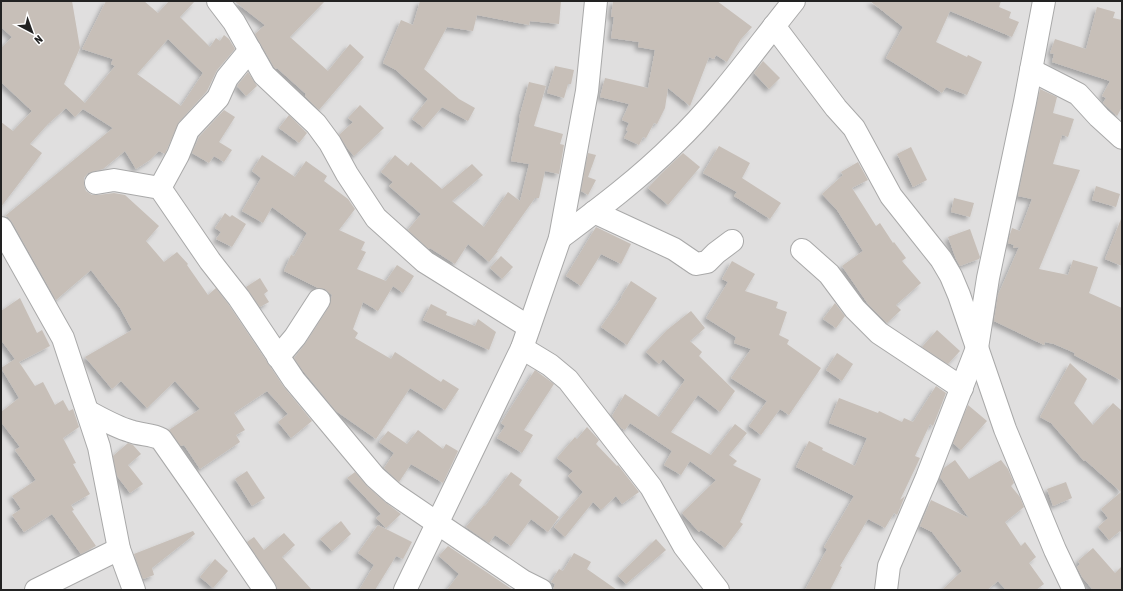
<svg xmlns="http://www.w3.org/2000/svg" width="1123" height="591" font-family="'Asap Condensed',sans-serif">
<style>
.residential{fill:#e0dfdf}
.building{fill:#c7bfb8;fill-rule:evenodd;filter:url(#shadow)}
.lines{fill:none;stroke-linecap:round;stroke-linejoin:round}
.minor-casing{stroke:#a9a9a9;stroke-width:24}
.minor{stroke:#fff;stroke-width:22}
</style>
<defs>
<filter id="shadow"><feDropShadow dx="-3.5" dy="3.5" stdDeviation="2" flood-color="#0004"/></filter>
</defs>
<rect width="100%" height="100%" fill="#f2efe9"/>
<!-- residential -->
<rect class="residential" x="1" y="1" width="1121" height="589"/>
<!-- building -->
<g class="building">
<path d="M1,1H72L80,48L64,84L85,103L115,66L111,64L113,59L82,49L106,1H144L158,13L169,1H195L180,17L210,47L216,38L220,41L224,35L229,39L235,49L217,70L207,91L179,122L165,154L159,151L150,160L136,169L125,151L103,169L88,173L84,178V185L86,191L92,195H98L114,193L125,195L159,226L146,241L164,262L177,252L188,264L187,265L208,295L216,288L229,305L284,387L312,421L291,438L278,422L288,414L267,391L234,413L245,430L236,435L240,442L200,469L184,445L181,446L169,430L200,409L175,381L147,408L121,381L112,389L85,357L132,330L120,308L91,270L56,300L12,222L8,217L5,216L113,128L83,109L75,117L66,108L48,124L30,144L42,153L1,207V122L13,131L32,111L1,82V48L12,37L1,27ZM168,39L203,73L181,106L137,74Z"/>
<path d="M234,1H325L290,37L328,71L350,44L364,57L319,110L305,96L306,94L277,68L276,69L274,67L255,34L265,25Z"/>
<path d="M420,1H561L559,24L530,21L529,25L477,15L473,31L447,27L424,69L459,99L475,108L468,121L442,107L424,128L412,119L428,99L396,70L383,63L401,20L413,25Z"/>
<path d="M613,1H717L752,27L741,39L727,62L716,55L714,59L709,57L690,106L668,88L665,108L657,124L654,123L646,138L643,137L639,145L624,138L628,131L626,130L629,123L622,120L629,104L600,97L605,78L648,88L655,50L638,47L639,42L611,38L614,17H611Z"/>
<path d="M870,1H1001L999,7L1011,12L1009,18L1019,22L1012,37L950,11L936,42L967,57L968,55L982,62L967,95L946,87L942,93L886,58L903,27Z"/>
<path d="M1097,7L1115,12L1113,18L1122,20V107L1117,116L1103,103L1106,98L1102,96L1110,81L1052,62L1054,54L1050,53L1055,39L1086,49Z"/>
<path d="M763,61L780,78L769,89L754,73Z"/>
<path d="M555,66L574,70L571,84H568L564,98L547,93Z"/>
<path d="M248,72L257,86L246,96L237,86Z"/>
<path d="M529,82L546,86L534,126L563,134L560,144L564,145L559,174L545,171L539,198H535L497,251H498L489,262L468,244L455,264L430,248L429,249L408,230L421,214L389,186L393,182L381,172L395,155L408,166L411,162L442,189L472,164L483,175L452,201L484,227L508,192L520,201L529,164L511,161L520,118H519Z"/>
<path d="M1040,89L1057,97L1053,113L1074,119L1068,137L1062,135L1053,164L1080,170L1039,269L1068,275L1073,260L1098,267L1089,293L1122,308V381L1074,355L1075,353L1054,344L1045,342L1044,345L994,321L998,295L1019,247L1013,248L1014,245L1008,243L1010,235L1012,228L1020,231L1032,199L1018,196Z"/>
<path d="M360,105L384,128L354,156L348,149L339,135L353,122L348,118Z"/>
<path d="M224,110L235,117L219,142L232,150L224,162L214,156L209,163L192,153L199,137Z"/>
<path d="M289,115L307,133L299,143L279,128Z"/>
<path d="M719,146L750,163L742,178L781,203L770,219L734,196L737,192L703,173Z"/>
<path d="M911,147L927,180L913,187L897,154Z"/>
<path d="M588,153L596,155L588,177L596,180L588,195L581,191Z"/>
<path d="M683,153L700,167L668,205L648,188L661,174Z"/>
<path d="M262,155L295,177L306,161L327,176L324,181L348,199L355,209L339,230L365,242L361,250L366,252L357,269L386,281L397,265L414,276L403,293L393,286L378,311L363,302L353,329L358,333L355,338L391,359L395,352L441,382L443,379L459,389L445,410L410,388L376,439L336,411L304,372L294,358L305,344L329,307L332,295L325,289L318,288L284,271L291,255L294,256L307,233L272,207L263,223L242,211L261,178L252,171Z"/>
<path d="M858,162L868,180L852,188L876,226L880,223L893,243L894,242L906,258L902,261L921,283L896,305L901,310L887,323L868,304L842,266L863,251L837,210L822,194L843,175L841,172Z"/>
<path d="M1096,186L1120,194L1116,207L1092,200Z"/>
<path d="M954,198L974,203L970,217L951,212Z"/>
<path d="M225,213L230,217L232,215L246,224L232,247L216,239L221,232L215,228Z"/>
<path d="M1121,219H1122V266L1105,259Z"/>
<path d="M596,227L631,244L621,264L601,254L581,286L566,276Z"/>
<path d="M970,229L980,257L979,259L960,266L956,259L948,237Z"/>
<path d="M501,256L513,267L502,279L490,268Z"/>
<path d="M732,261L755,274L745,291L778,302L776,308L787,312L779,335L789,340L787,344L821,368L789,415L780,409L761,435L749,426L767,401L731,378L751,349L734,343L736,337L706,318L728,282L722,279Z"/>
<path d="M260,278L268,291L264,294L269,302L260,307L246,287Z"/>
<path d="M631,281L657,298L627,345L601,327L622,297H621Z"/>
<path d="M20,298L37,333L42,330L50,346L19,362L35,386L43,382L55,405L63,400L69,411L73,409L79,427L63,438L76,463L73,464L90,494L71,505L74,510L72,511L96,546L81,554L52,514L24,532L12,515L21,509L12,496L36,480L15,450L20,447L1,422V412L19,398L1,368L15,359L1,340V311Z"/>
<path d="M835,303L845,316L836,328L823,319Z"/>
<path d="M431,304L447,312L446,315L475,326L478,319L496,332L489,350L423,320Z"/>
<path d="M691,311L705,328L690,341L702,352L699,356L735,391L720,412L698,395L671,432L711,455L735,424L747,433L729,455L737,461L733,465L761,479L740,522L743,524L725,548L701,530L699,532L682,513L716,480L690,461L681,475L664,465L672,451L630,423L625,430L621,428L612,416L625,394L659,417L685,380L663,359L659,364L646,352L667,330Z"/>
<path d="M937,330L960,351L948,364L922,347Z"/>
<path d="M837,353L853,364L842,381L826,370Z"/>
<path d="M1070,363L1087,379L1074,403L1093,425L1113,403L1122,411V534L1120,531L1109,540L1098,527L1108,518L1101,509L1121,492L1085,460L1084,461L1051,423L1040,417Z"/>
<path d="M535,370L554,384L524,430L533,435L522,453L497,438L505,426L501,423Z"/>
<path d="M936,386L946,393L933,426L930,424L915,456L920,458L900,500L905,496L897,515L894,513L885,528L868,519L840,566L842,567L830,590H805L827,549L824,547L854,496L796,467L809,441L823,448L822,450L855,466L867,438L829,423L839,398L878,413L879,411L902,422L904,418L913,422Z"/>
<path d="M968,405L987,421L961,450L953,443Z"/>
<path d="M587,427L599,440L596,444L617,466L618,465L639,492L622,504L616,496L601,510L593,502L565,537L554,527L583,492L568,476L573,471L557,458L575,437L577,439Z"/>
<path d="M418,430L443,449L446,444L458,451L443,483L411,464L399,482L384,468L394,453L379,442L388,431L407,444Z"/>
<path d="M128,443L133,445L141,454L128,465L143,484L130,493L117,476L113,456Z"/>
<path d="M955,460L969,479L1001,460L1008,469L1014,483L1011,486L1020,497L1024,507L1005,522L1021,546L1025,542L1036,557L1029,563L1044,584L1036,590H1006L998,581L987,590H942L962,571L932,532L920,526L931,500L969,518L940,477L944,468Z"/>
<path d="M247,471L265,498L252,506L235,479Z"/>
<path d="M355,472L367,486L385,502L401,514L386,528L376,518L381,514L347,478Z"/>
<path d="M511,472L522,480L519,485L559,517L548,532L531,519L511,546L495,535L489,543L466,527L484,505L485,506Z"/>
<path d="M1066,482L1072,498L1053,506L1047,489Z"/>
<path d="M341,521L351,534L332,551L320,539Z"/>
<path d="M378,525L412,542L403,559L396,556L375,590H359L374,565L358,553Z"/>
<path d="M193,531L195,534L152,568L154,575L143,579L134,554Z"/>
<path d="M284,533L295,545L282,557L312,590H278L275,583L247,542L254,537L264,550Z"/>
<path d="M656,539L666,550L626,584L618,576Z"/>
<path d="M448,546L473,563L513,590H447L459,574L439,556Z"/>
<path d="M1093,548L1115,573L1122,566V590H1093L1082,577L1077,567L1080,564L1078,561Z"/>
<path d="M574,553L591,562L587,569L617,590H553L555,584L551,582L559,569L563,571Z"/>
<path d="M215,559L228,571L213,588L200,577Z"/>
</g>
<g class="lines">
<!-- minor casing -->
<g class="minor-casing">
<g id="minor">
<path d="M218,1L234,22L264,75L316,124L330,143L347,174L376,218L425,262L529,327"/>
<path d="M774,26L836,108L854,128L891,196L941,259L951,276L959,295L1005,429L1055,550L1074,590"/>
<path d="M1031,70L1078,94L1099,117L1122,138"/>
<path d="M96,183L114,180L160,188L210,261L239,298L294,380L375,477L393,493L437,523L523,581L541,590"/>
<path d="M160,188L178,155L188,130L218,98L227,78L250,50"/>
<path d="M594,212L674,249L696,264L707,262L716,253L732,241"/>
<path d="M1,228L63,338L99,447L119,549L134,590"/>
<path d="M560,238C600,208 640,178 675,143C719,101 756,48 794,1"/>
<path d="M802,250L829,274L855,309L879,333L962,388"/>
<path d="M522,348L550,365L568,380L651,487L684,546L718,590"/>
<path d="M278,357L295,337L319,300"/>
<path d="M89,412C102,419 116,427 130,431C140,435 152,434 161,439L196,489L265,590"/>
<path d="M36,590L119,549"/>
<path d="M405,590L522,348L560,238L587,91L596,1"/>
<path d="M886,590L889,566L927,477L977,348L988,278L1025,102L1044,1"/>
</g>
</g>
<!-- minor -->
<use href="#minor" class="minor"/>
</g>
<!-- border -->
<rect width="1123" height="591" fill="none" stroke="#222222" stroke-width="4"/>
<!-- north arrow -->
<g transform="translate(32 32) rotate(139)" stroke="#ffffff" stroke-width="3" paint-order="stroke">
<path d="M0-3L7 15L0 10L-7 15Z" fill="#222222"/>
<text y="-6" font-size="11" font-weight="bold" text-anchor="middle" fill="#222222">N</text>
</g>
</svg>
